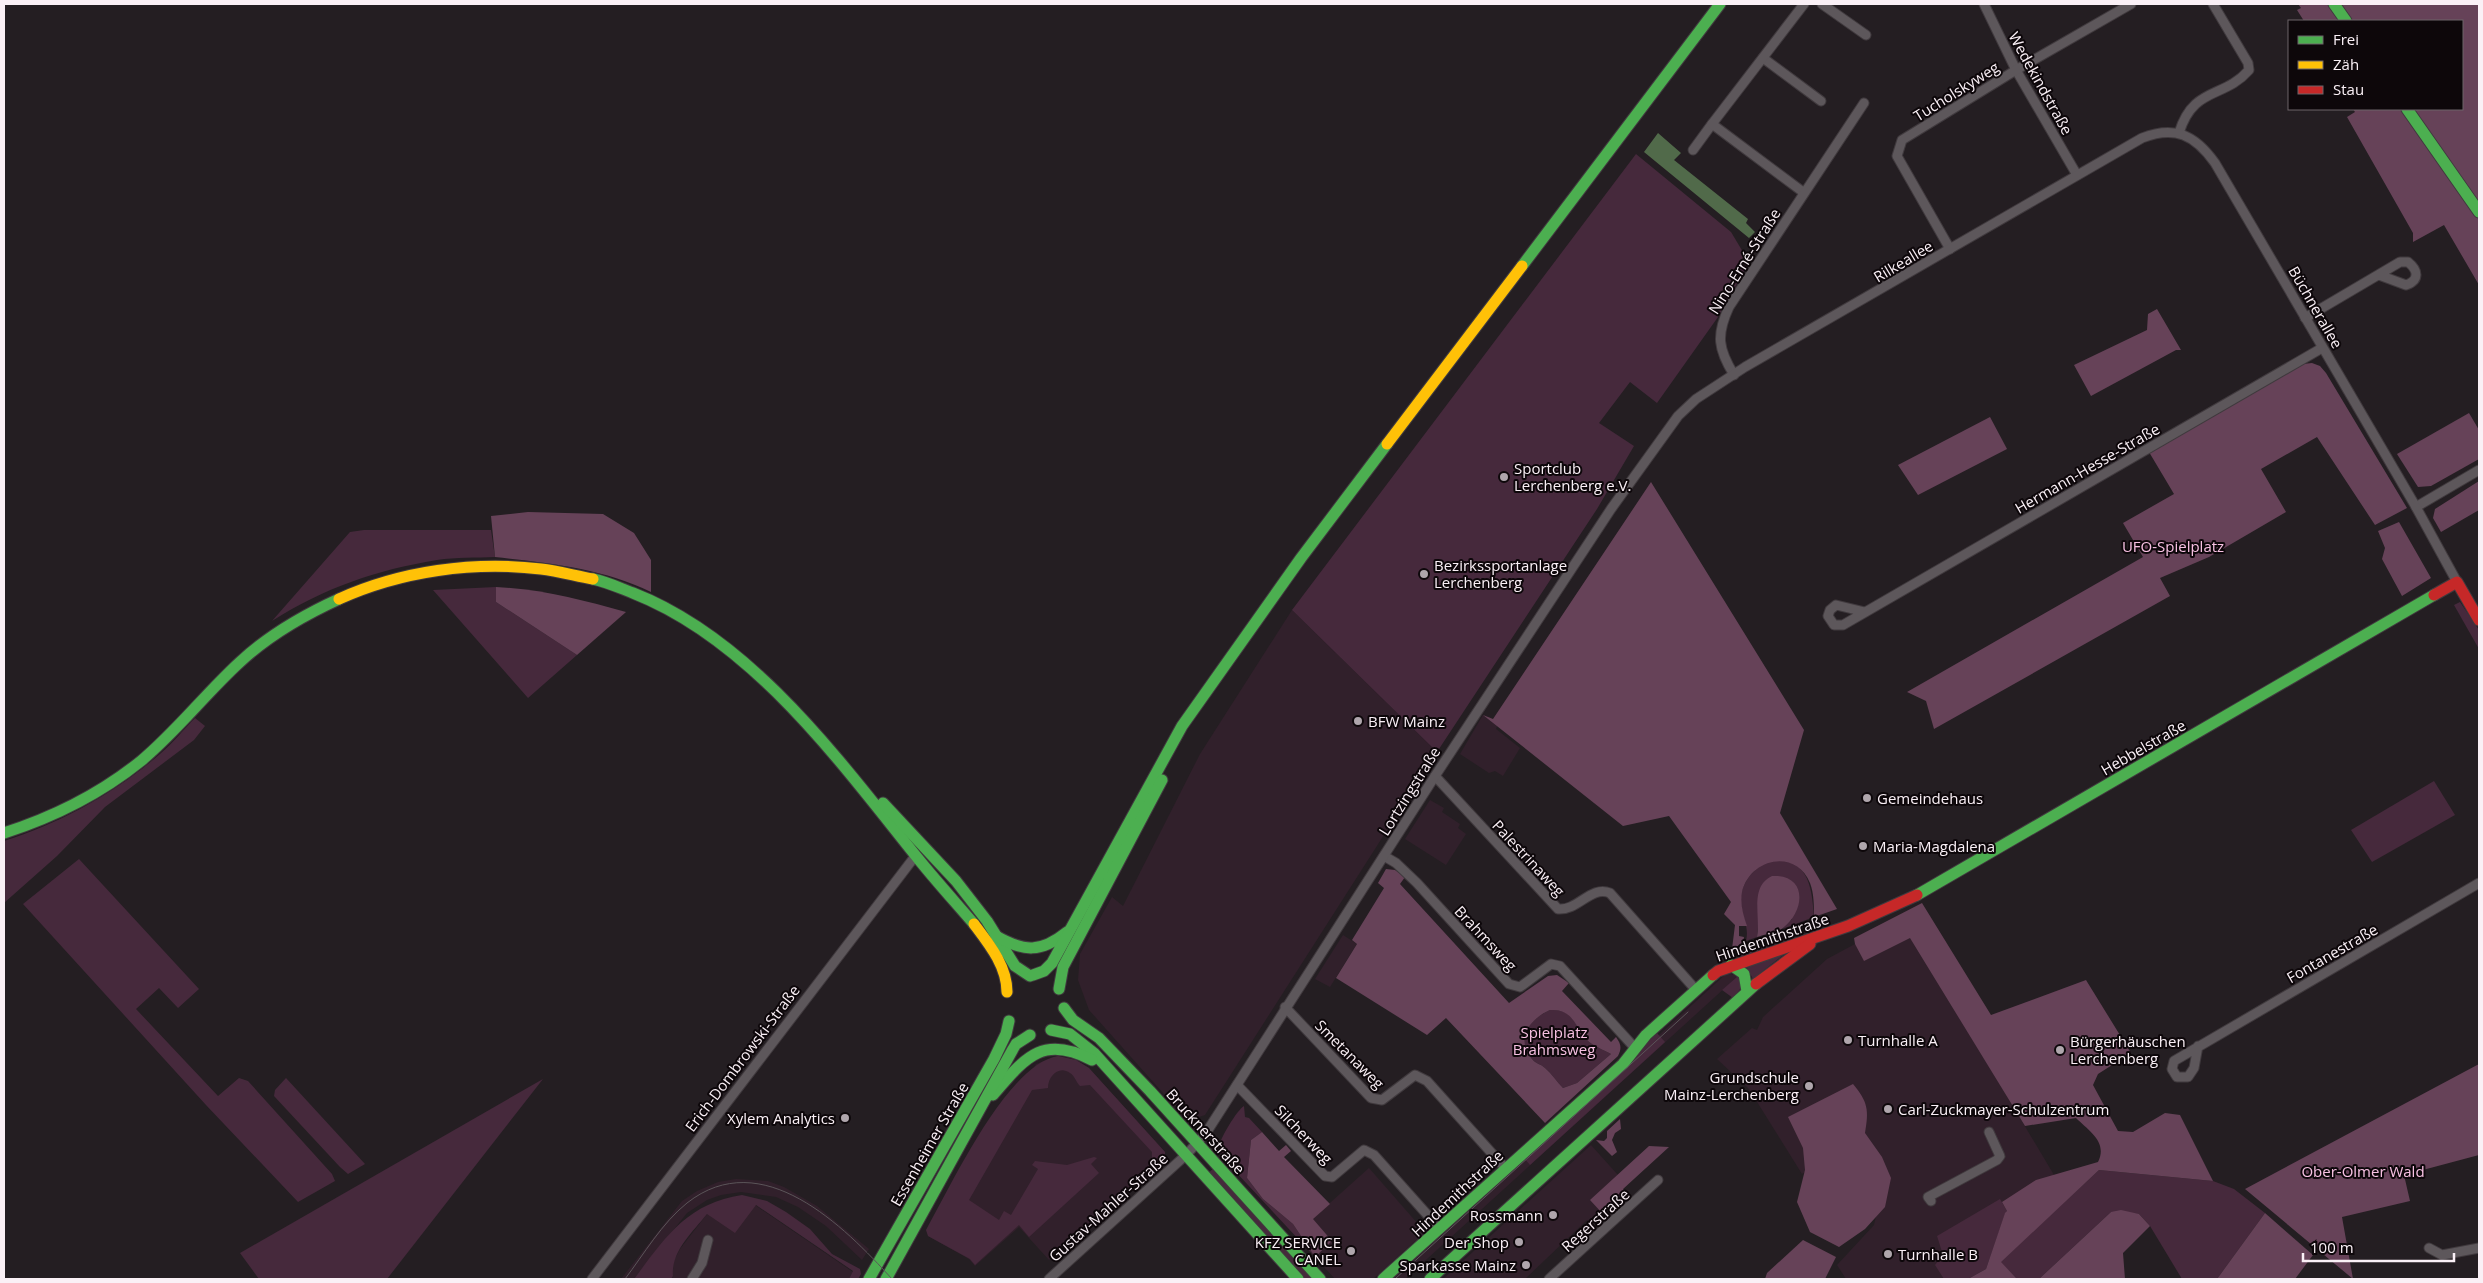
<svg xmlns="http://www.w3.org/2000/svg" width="2483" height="1283" font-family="'Open Sans',sans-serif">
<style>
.built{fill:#31202b}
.green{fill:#46293c}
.forest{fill:#664258;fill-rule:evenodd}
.water{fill:#516a4a}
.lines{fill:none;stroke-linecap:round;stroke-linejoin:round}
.street-casing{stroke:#403a3e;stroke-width:11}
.fast-casing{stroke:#403a3e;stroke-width:13}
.slow-casing{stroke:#403a3e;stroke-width:13}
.jam-casing{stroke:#403a3e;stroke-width:13}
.street{stroke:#5d575b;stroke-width:9}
.fast{stroke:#4caf50;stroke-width:11}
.slow{stroke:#ffc107;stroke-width:11}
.jam{stroke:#c62828;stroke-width:11}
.tram{stroke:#5b5559;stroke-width:1}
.poi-dot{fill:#afa6ac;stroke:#0d070a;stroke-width:2}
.labels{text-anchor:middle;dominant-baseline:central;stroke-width:4;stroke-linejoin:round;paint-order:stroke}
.street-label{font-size:15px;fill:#faf0f6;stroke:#0d070a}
.poi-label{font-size:15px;fill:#faf0f6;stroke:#0d070a;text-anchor:start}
.park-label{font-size:15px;fill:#f8c1e3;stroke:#0d070a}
</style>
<rect width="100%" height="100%" fill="#241e22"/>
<!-- built -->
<g class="built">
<path d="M1292,610L1437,752L1205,1115L1193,1119L1186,1117L1180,1112L1089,1010L1078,980L1080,954L1112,897L1123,906L1200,754Z"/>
<path d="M1483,715L1498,724L1496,729L1520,748L1503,776L1495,771L1489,773L1460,754Z"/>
<path d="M1430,800L1444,808L1442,812L1460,824L1458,828L1466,834L1446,865L1405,839Z"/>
<path d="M1912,927L1971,1036L2063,1190L1968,1279H1846L1837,1265L1874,1225L1886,1173L1863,1135L1802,1174L1749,1089L1717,1059L1752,1028L1757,1030L1763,1017L1827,959L1855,944L1875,949Z"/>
<path d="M1343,935L1357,944L1330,987L1315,979Z"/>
<path d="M1727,973L1738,976L1405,1279H1391Z"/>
<path d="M1058,1056L1076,1060L1089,1068L1165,1152V1155L1049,1260L1019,1227L975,1266L969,1259L928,1236L972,1162L1036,1064Z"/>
<path d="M1591,1145L1627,1185L1623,1189L1625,1192L1591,1223L1587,1220L1525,1279H1443Z"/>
<path d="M1369,1168L1425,1232L1373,1279H1335L1315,1257L1332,1241L1312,1219Z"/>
<path d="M736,1179L768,1181L784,1187L817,1206L869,1249L862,1260L826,1226L798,1207L776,1197L741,1192L721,1195L707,1200L687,1213L634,1279H621L682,1201L697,1191L718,1182Z"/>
<path d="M755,1205L853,1272L849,1279H671L673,1276L672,1264L680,1249L707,1214Z"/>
</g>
<!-- green -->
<g class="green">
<path d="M1636,154L1731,232L1746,257L1747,266L1718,317L1657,403L1630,382L1599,423L1634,446L1597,509L1437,752L1292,610Z"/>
<path d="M364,530H491L495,557C476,558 456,557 437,560C376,570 324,588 272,621L350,532Z"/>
<path d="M496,587V602L577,655L528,698L433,590Z"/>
<path d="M2460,602L2479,630V649L2454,605Z"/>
<path d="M195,718L205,726L194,740L105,807L57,856L4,903V841C61,823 115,793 160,754C173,743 183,730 195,718Z"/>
<path d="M2434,781L2455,815L2372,862L2351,830Z"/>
<path d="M79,859L199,989L178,1008L159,988L136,1009L218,1096L239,1078L248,1081L332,1174L335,1181L298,1202L206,1105L23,904Z"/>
<path d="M1770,860C1809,857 1812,888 1814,917L1782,929L1792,919L1759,915L1757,937L1746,941C1749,929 1744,921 1742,910C1737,888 1750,870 1770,860Z"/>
<path d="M1790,931L1773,946L1740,957L1744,946Z"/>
<path d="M1787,952L1753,979L1747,968L1753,963Z"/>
<path d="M1738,976L1741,988L1733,998L1722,990Z"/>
<path d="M1550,1010C1576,1009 1574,1026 1587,1040C1593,1046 1604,1050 1611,1054L1577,1083L1563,1088C1557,1082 1552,1074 1545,1068C1541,1064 1536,1064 1532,1059C1515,1037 1530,1019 1550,1010Z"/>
<path d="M1657,1033L1665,1042L1530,1165L1524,1158Z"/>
<path d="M1058,1056L1076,1060L1089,1068L1165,1152V1155L1152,1166V1152L1090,1085L1080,1086C1076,1082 1075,1076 1070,1073C1059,1065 1048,1076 1048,1088L1032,1090L969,1200L999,1220L1004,1211L1011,1215L1038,1169L1032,1165L1035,1161L1067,1165L1094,1157L1097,1158L1091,1164L1099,1173L1029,1237L1019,1225L975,1265L970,1259L928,1236L926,1230C951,1186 1007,1064 1058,1056Z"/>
<path d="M286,1078L365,1164L348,1174L340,1167L274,1096L275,1090Z"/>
<path d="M543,1079L387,1279H259L240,1253Z"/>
<path d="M1244,1106L1245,1117L1249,1118L1262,1132L1251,1140L1247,1178L1263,1199L1293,1224L1315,1257L1220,1155C1220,1153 1219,1150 1219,1147C1219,1140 1237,1110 1244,1106Z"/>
<path d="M1214,1168L1314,1279H1304L1207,1174Z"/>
<path d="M2099,1170L2213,1181L2234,1189L2265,1213L2217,1279H2182L2150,1226L2139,1214L2111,1212L2039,1279H2017L2000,1262Z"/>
<path d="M742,1195L767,1201L786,1212L810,1229L832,1254L860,1269L861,1274L858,1279H849L853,1271L756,1205L735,1233L707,1214C692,1233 671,1251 673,1276L671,1279H634C665,1238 687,1203 742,1195Z"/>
<path d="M2000,1199L2007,1211L2005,1214L1986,1269L1968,1279H1944L1935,1265L1943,1255L1937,1236Z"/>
</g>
<!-- forest -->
<g class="forest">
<path d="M2298,4H2479V285L2444,225L2413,242V233L2347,117L2355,112L2353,109H2462V21H2304L2297,10L2301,8Z"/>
<path d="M2157,309L2181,350H2176L2091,396L2074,365L2147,330L2148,314Z"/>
<path d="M2312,363L2320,366L2326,373L2407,508L2375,525L2317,437L2261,469L2286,512L2209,557L2160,578L2170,596L1934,729L1926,701L1907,692L2143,557L2123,523L2174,494L2149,452L2303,364Z"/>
<path d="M2469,413L2479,430V459L2431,486L2418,487L2397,454Z"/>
<path d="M1990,417L2007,449L1918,495L1898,465Z"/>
<path d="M2479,481V510L2441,532L2433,518L2435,509Z"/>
<path d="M1651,482L1804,730L1780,813L1837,909L1814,917C1814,906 1814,893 1810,883C1796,848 1750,858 1742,892C1740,904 1743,914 1747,926H1739V936L1744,937L1743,943L1732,949L1735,925L1724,914L1731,902L1669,816L1623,826L1483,715L1493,719Z"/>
<path d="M528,512L603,514L634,533L651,560V592C602,568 548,563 495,557L491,516Z"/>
<path d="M2399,522L2431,578L2402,596L2382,559L2385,548L2378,531Z"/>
<path d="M496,587C542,589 583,600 626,612L577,655L496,602Z"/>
<path d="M1386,869L1395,870L1405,877L1400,884L1509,1003L1548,976L1557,975L1569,983L1562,991L1611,1042L1616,1037C1621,1044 1622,1048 1618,1056L1545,1123L1446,1018L1427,1035L1336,978L1357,944L1352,940L1384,888L1378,883ZM1550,1010C1574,1009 1574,1026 1587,1040C1593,1046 1604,1050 1611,1054L1577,1083L1563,1088C1557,1082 1552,1074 1545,1068C1541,1064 1536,1064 1532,1059C1515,1038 1530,1019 1550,1010Z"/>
<path d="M1772,876C1807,874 1806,910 1783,928C1777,933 1765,934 1757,937C1761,916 1749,887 1772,876Z"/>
<path d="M1922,903L1991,1015L2086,980L2131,1053L2098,1074L2093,1085L2118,1131L2133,1132L2165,1113L2180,1115L2213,1181L2099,1170L2001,1262L2017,1279H1968L1986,1269L2005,1213L2007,1211L2002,1202L2036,1180L2098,1162C2108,1142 2089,1131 2076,1118L2025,1126L1910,938L1864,961L1855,944L1854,938Z"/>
<path d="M2479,1064V1155L2404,1175L2410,1201L2342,1217L2353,1279L2245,1189Z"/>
<path d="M1853,1084C1868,1102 1869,1110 1865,1133L1882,1157L1891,1178L1885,1207L1865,1229L1839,1247L1810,1232L1797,1202L1805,1170L1803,1148L1788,1117Z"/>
<path d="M1620,1119L1621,1129L1615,1133L1612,1140L1617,1152L1612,1156L1596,1140L1604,1141L1607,1138V1131Z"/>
<path d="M1262,1132L1279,1151L1286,1145L1291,1151L1284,1157L1330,1204L1313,1219L1332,1241L1315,1257L1293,1224L1263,1199L1247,1178L1251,1140Z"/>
<path d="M1649,1146L1669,1147L1623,1189L1625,1192L1602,1213L1590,1200Z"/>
<path d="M2121,1210L2139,1214L2150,1226L2123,1253L2125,1279H2039L2111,1212Z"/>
<path d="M2265,1213L2313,1255L2295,1279H2217Z"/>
<path d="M1803,1240L1836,1257L1825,1279H1765L1767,1273Z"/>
</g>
<!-- water -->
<path class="water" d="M1658,133L1681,153L1674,160L1748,219L1746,223L1755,232L1749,238L1644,152Z"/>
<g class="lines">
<!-- street casing -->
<g class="street-casing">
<g id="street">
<path d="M1822,4L1866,35"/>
<path d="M1984,4L2016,70L2077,175"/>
<path d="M1763,58L1821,101"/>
<path d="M2179,133C2193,86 2224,99 2249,70L2248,63L2213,4"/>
<path d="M1693,150L1712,124"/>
<path d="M1803,192L1712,124L1804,4"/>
<path d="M1950,249L1897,156L1902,140L2016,70L2131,4"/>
<path d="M2305,318L2400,262H2408C2418,270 2420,280 2406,285L2379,275"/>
<path d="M1734,375C1718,349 1716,335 1729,307L1864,103"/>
<path d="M2416,507L2479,470"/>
<path d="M1865,612L1836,605L1830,610L1828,616L1834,625H1843L2322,348"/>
<path d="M1435,776L1558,909C1578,911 1591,885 1610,893L1696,990"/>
<path d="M1384,856L1396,863L1417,883L1509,984L1520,987L1551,964L1560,966L1635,1048"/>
<path d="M1285,1007L1371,1098L1382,1100L1415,1075L1427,1081L1506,1169"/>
<path d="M2198,1046L2194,1068L2188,1077H2177L2172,1069L2174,1061L2479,883"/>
<path d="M1237,1085L1325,1176L1332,1177L1364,1150L1374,1155L1440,1229"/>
<path d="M1931,1201L1928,1197L1997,1160L2000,1156L1989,1132"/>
<path d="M2429,1248L2442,1255L2479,1248"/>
<path d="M592,1279L916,855"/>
<path d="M692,1279L702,1263L708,1240"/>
<path d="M1049,1279L1186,1155L1206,1133L1435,776L1611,509L1678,416L1696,399L1745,367L2142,138C2175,125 2195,135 2215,163L2416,507L2457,582"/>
<path d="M1549,1279L1658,1180"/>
</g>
</g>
<!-- fast casing -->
<g class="fast-casing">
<g id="fast">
<path d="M2334,4L2346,21"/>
<path d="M2407,109L2479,212"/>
<path d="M1522,266L1720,4"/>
<path d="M593,579C607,582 620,588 633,593C753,640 841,763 920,861C937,882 956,903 974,924"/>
<path d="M883,803L956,881L987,921L1015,966L1030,976"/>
<path d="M4,833C54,817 100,794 141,761C177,731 206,693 240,662C269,635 304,615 339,599"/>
<path d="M1917,895L2434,595"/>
<path d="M996,936C1024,952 1041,953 1067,932"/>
<path d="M1731,965L1744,974L1747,991"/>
<path d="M1033,975L1044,971L1052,963L1182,726L1301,558L1387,444"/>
<path d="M1059,989L1063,967L1162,780"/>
<path d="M1064,1008L1073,1020L1099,1038L1150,1091L1320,1279"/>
<path d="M1051,1030L1070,1034L1094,1053L1298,1279"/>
<path d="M993,1095C1025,1058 1042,1034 1092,1060"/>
<path d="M869,1279L994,1059L1006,1034L1009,1021"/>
<path d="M886,1279L1013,1049L1016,1044L1030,1035"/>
<path d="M1383,1279L1623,1064L1646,1035L1713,975"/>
<path d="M1430,1279L1756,984"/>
</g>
</g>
<!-- slow casing -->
<g class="slow-casing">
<g id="slow">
<path d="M1387,444L1522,266"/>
<path d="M339,599C401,571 473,561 541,569C558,571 576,576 593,579"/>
<path d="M974,924C989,944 1007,966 1007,992"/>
</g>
</g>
<!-- jam casing -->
<g class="jam-casing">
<g id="jam">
<path d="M2434,595L2457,582L2479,620"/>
<path d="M1713,975L1718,971L1848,926L1917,895"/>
<path d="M1756,984L1810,944"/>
</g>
</g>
<!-- street -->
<use href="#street" class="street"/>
<!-- fast -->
<use href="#fast" class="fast"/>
<!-- slow -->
<use href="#slow" class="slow"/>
<!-- jam -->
<use href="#jam" class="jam"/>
<!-- tram -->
<g class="tram">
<path d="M625,1279C644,1254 662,1223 687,1203C762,1144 844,1226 892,1279"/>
<path d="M1395,1279L1688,1012"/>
</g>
</g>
<!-- markers -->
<g class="poi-dot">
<circle cx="1504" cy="477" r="5"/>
<circle cx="1424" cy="574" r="5"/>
<circle cx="1358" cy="721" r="5"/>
<circle cx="1867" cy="798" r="5"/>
<circle cx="1863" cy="846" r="5"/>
<circle cx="1848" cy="1040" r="5"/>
<circle cx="2060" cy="1050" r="5"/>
<circle cx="1809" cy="1086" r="5"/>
<circle cx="1888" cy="1109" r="5"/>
<circle cx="845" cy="1118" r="5"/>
<circle cx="1553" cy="1215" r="5"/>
<circle cx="1519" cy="1242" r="5"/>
<circle cx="1351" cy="1251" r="5"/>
<circle cx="1888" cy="1254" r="5"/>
<circle cx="1526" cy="1265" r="5"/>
</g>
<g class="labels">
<!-- street labels -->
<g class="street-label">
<text transform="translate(2041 83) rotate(61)">Wedekindstraße</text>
<text transform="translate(1956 91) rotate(-32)">Tucholskyweg</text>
<text transform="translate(1744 261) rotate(-58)">Nino-Erné-Straße</text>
<text transform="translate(1903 261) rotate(-31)">Rilkeallee</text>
<text transform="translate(2316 307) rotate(60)">Büchnerallee</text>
<text transform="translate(2087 468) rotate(-30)">Hermann-Hesse-Straße</text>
<text transform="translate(2143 747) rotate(-30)">Hebbelstraße</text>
<text transform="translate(1409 791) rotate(-58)">Lortzingstraße</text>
<text transform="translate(1529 858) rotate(47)">Palestrinaweg</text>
<text transform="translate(1772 937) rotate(-19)">Hindemithstraße</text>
<text transform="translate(1486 938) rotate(47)">Brahmsweg</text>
<text transform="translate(2332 953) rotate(-30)">Fontanestraße</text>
<text transform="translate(1350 1054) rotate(45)">Smetanaweg</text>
<text transform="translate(742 1058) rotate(-53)">Erich-Dombrowski-Straße</text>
<text transform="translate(1206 1131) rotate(48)">Brucknerstraße</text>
<text transform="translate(1304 1134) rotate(46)">Silcherweg</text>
<text transform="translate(929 1144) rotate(-60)">Essenheimer Straße</text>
<text transform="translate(1457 1193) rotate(-43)">Hindemithstraße</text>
<text transform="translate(1108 1207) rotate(-42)">Gustav-Mahler-Straße</text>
<text transform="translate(1595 1220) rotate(-42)">Regerstraße</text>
</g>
<!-- poi labels -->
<g class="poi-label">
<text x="1514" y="468">Sportclub<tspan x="1514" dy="17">Lerchenberg e.V.</tspan></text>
<text x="1434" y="565">Bezirkssportanlage<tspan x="1434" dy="17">Lerchenberg</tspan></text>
<text x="1368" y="721">BFW Mainz</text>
<text x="1877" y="798">Gemeindehaus</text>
<text x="1873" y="846">Maria-Magdalena</text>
<text x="1858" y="1040">Turnhalle A</text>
<text x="2070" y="1041">Bürgerhäuschen<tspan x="2070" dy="17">Lerchenberg</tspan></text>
<text x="1799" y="1077" text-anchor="end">Grundschule<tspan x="1799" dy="17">Mainz-Lerchenberg</tspan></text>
<text x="1898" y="1109">Carl-Zuckmayer-Schulzentrum</text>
<text x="835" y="1118" text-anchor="end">Xylem Analytics</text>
<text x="1543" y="1215" text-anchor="end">Rossmann</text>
<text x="1341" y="1242" text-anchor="end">KFZ SERVICE<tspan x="1341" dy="17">CANEL</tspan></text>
<text x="1509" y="1242" text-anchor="end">Der Shop</text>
<text x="1898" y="1254">Turnhalle B</text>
<text x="1516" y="1265" text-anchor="end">Sparkasse Mainz</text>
</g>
<!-- park labels -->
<g class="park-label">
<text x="2173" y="546">UFO-Spielplatz</text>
<text x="1554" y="1032">Spielplatz<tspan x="1554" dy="17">Brahmsweg</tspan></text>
<text x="2363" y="1171">Ober-Olmer Wald</text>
</g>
</g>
<!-- border -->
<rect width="2483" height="1283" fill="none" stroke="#faf0f6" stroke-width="10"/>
<!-- legend -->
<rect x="2288" y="20" width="175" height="90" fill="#0d070a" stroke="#6c6468"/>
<rect x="2298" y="36" width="25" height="8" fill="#4caf50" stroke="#6c6468"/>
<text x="2333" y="45" font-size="15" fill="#faf0f6">Frei</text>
<rect x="2298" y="61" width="25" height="8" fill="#ffc107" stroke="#6c6468"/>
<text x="2333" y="70" font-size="15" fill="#faf0f6">Zäh</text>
<rect x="2298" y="86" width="25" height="8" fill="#c62828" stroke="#6c6468"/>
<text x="2333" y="95" font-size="15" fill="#faf0f6">Stau</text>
<!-- scale -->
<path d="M2303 1253v8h151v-8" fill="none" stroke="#faf0f6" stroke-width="2.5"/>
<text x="2310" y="1253" font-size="15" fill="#faf0f6" stroke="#0d070a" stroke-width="4" paint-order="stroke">100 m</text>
</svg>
